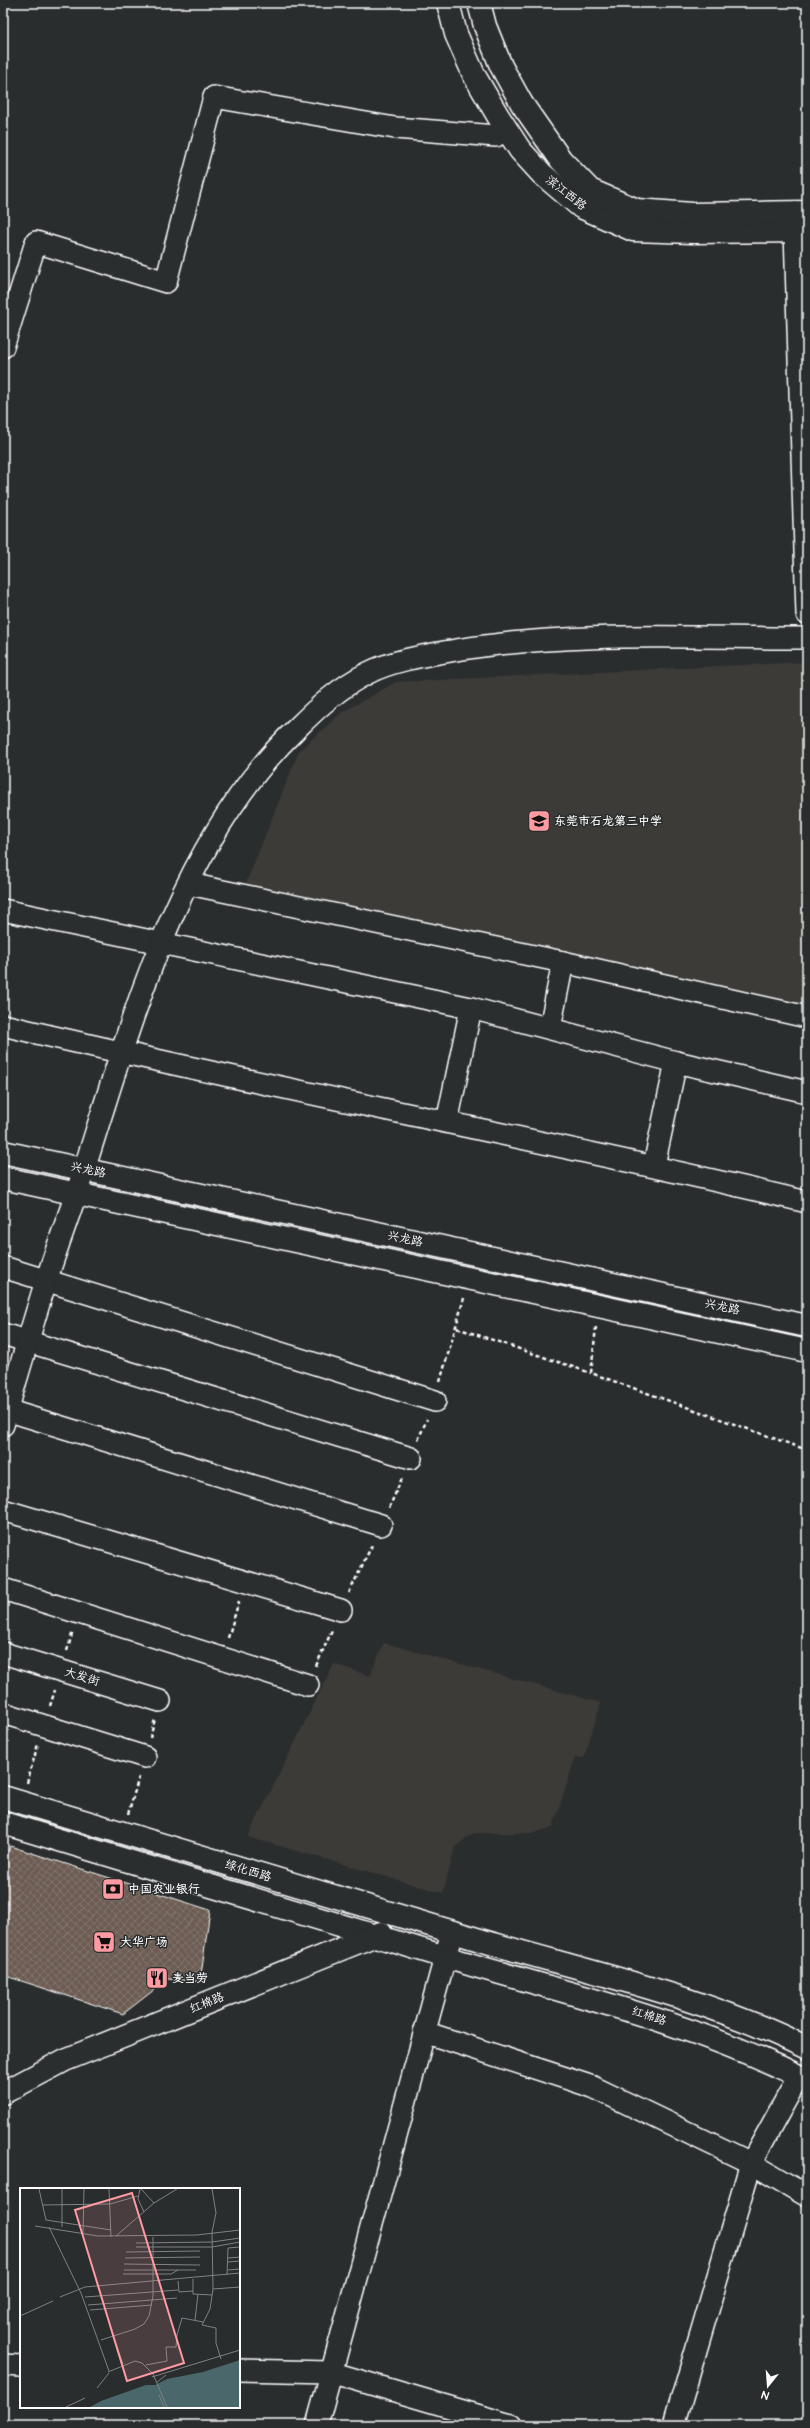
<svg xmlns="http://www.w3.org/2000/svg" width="810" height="2428" font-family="'Architects Daughter','LXGW WenKai TC',sans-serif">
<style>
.built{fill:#3e3b39}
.building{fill:url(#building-cross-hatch);stroke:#fff}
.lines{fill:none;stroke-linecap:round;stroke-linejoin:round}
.street-casing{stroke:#fff;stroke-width:24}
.secondary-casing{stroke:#fff;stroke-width:25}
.path{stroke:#fff;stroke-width:2.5;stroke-dasharray:4 3;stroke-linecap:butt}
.street{stroke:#2a2d2e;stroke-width:21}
.secondary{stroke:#2a2d2e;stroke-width:22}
.labels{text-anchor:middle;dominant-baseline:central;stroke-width:3;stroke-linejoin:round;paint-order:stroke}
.street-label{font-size:12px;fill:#fff;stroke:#2a2d2e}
.poi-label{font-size:12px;font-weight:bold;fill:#fff;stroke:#2a2d2e;text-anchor:start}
.inset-road{fill:none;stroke:#7f8182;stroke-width:1}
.view{fill:#ff9aa2;fill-opacity:0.15;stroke:#ff9aa2;stroke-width:2}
.inset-edge{fill:none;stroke:#fff;stroke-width:2}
</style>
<defs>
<pattern id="building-cross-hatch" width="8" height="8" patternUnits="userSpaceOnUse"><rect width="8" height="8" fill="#6c5c53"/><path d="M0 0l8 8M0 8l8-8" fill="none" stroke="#82746d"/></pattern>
</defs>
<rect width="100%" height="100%" fill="#2a2d2e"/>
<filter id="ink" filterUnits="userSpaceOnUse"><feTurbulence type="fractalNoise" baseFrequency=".025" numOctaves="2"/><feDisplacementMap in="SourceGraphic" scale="8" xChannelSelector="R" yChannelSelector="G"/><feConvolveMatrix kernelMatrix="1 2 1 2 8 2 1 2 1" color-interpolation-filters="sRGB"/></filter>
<g filter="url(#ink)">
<!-- built -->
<g class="built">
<path d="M807,662V1008L243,891L299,751L341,713L396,682Z"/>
<path d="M384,1643L601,1703L584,1758H575L553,1827L535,1833H474L467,1837L455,1847L443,1893L248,1837L334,1664L370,1676Z"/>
</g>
<!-- building -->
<path class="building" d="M10,1846L210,1910L200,1982L168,1979L123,2014L3,1975V1869Z"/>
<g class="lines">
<!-- street casing -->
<g class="street-casing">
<g id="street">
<path d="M795,231L807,614"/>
<path d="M3,347L36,242L166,282L214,97L395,128L496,136"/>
<path d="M189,884L563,962L807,1017"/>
<path d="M3,910L471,1008L676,1062L807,1092"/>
<path d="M3,1025C270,1089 540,1138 807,1202"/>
<path d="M550,1028L563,962"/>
<path d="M447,1122L471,1008"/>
<path d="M654,1165L676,1062"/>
<path d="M3,1267L435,1401"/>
<path d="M3,1334L411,1458"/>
<path d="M3,1409L381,1525"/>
<path d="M3,1425C17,1377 31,1329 46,1281C58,1244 72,1207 84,1170C132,1019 179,842 296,729C318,707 340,687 368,673C393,660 428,655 456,650C571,631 690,638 807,638"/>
<path d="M3,1510L341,1610"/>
<path d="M3,1589L308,1685"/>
<path d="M3,1653L160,1701"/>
<path d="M3,1713L145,1757"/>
<path d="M424,2032L593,2087L751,2163L807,2196"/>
<path d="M3,2365L21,2366"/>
<path d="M239,2370L330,2372L511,2425"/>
<path d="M317,2425L452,1932"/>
<path d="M674,2425L751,2163L799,2076"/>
</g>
</g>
<!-- secondary casing -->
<g class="secondary-casing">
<g id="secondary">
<path d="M448,3L456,34L474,75L498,116L520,150L542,174L581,207L633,230L692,232L807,231"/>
<path d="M479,3L485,26L501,66L522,104L561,160L590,190L637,210L692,214L807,212"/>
<path d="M3,1152L807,1326"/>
<path d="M3,1178L807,1351"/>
<path d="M3,1797C165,1846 327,1895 490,1943C597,1974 707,1998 807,2048"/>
<path d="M3,1823C156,1869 309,1916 462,1962C581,1997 695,2024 807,2080"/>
<path d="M3,2093L65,2060L381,1933"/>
</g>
</g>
<!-- path -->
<g class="path">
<path d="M596,1327L591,1373L807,1450"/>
<path d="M457,1328L591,1373"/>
<path d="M440,1382L464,1298"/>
<path d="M418,1440L427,1419"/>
<path d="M389,1508L403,1476"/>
<path d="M349,1593L373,1543"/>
<path d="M228,1638L239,1601"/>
<path d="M67,1651L73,1631"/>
<path d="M316,1666L333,1628"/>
<path d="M50,1706L55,1690"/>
<path d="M150,1738L155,1719"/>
<path d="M27,1783L38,1744"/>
<path d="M128,1814L139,1777"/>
</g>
<!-- street -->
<use href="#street" class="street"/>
<!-- secondary -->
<use href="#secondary" class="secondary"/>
</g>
</g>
<!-- icons -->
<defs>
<g id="school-square" transform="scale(1.15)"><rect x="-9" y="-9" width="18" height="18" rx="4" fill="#ff9aa2" stroke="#2a2d2e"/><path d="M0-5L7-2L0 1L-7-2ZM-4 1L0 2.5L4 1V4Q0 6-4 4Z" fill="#111"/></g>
<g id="bank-square" transform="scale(1.15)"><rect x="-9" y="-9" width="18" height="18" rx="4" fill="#ff9aa2" stroke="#2a2d2e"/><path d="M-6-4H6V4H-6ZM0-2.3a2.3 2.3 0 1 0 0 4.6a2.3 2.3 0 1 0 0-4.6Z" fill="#111"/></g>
<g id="supermarket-square" transform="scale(1.15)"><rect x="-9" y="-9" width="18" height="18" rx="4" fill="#ff9aa2" stroke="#2a2d2e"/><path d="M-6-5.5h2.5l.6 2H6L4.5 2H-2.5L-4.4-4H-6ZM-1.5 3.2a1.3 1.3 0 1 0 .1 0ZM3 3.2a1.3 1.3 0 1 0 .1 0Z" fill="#111"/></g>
<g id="restaurant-square" transform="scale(1.15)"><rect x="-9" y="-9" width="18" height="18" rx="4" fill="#ff9aa2" stroke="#2a2d2e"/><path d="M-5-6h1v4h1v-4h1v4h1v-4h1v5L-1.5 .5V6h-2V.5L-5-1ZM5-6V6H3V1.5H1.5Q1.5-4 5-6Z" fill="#111"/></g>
</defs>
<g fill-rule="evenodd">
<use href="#school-square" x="539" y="821"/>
<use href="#bank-square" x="113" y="1889"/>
<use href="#supermarket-square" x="104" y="1942"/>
<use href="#restaurant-square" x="157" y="1978"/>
</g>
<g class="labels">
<!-- street labels -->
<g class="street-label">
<text transform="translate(566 193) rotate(38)">滨江西路</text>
<text transform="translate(88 1170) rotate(12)">兴龙路</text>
<text transform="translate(405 1239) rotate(12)">兴龙路</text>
<text transform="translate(722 1307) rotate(12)">兴龙路</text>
<text transform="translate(82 1677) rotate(17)">大发街</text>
<text transform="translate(248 1871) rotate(17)">绿化西路</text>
<text transform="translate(207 2003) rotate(-22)">红棉路</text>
<text transform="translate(649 2016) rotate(18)">红棉路</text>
</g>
<!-- poi labels -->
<g class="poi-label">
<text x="554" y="821">东莞市石龙第三中学</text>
<text x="128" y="1889">中国农业银行</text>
<text x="120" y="1942">大华广场</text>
<text x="172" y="1978">麦当劳</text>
</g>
</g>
<!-- overview -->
<g transform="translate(20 2188)">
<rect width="220" height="220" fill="#2a2d2e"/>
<path d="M220,172V219H70L81,213L126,197H135L147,191L183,184Z" fill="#4a686b"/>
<path class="inset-road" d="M19,1L26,32L91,42M42,1V39M89,1L91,49M120,1L118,11L124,24M121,1L134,15M192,1L196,25L192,44L193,101L190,121L182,137L196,140V155L201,171M23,17L90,16L118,8M15,38L78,48L177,47L220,42M29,39L61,105L89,183M63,46L64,1M96,48L134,15L157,1M116,55L192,54L220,50M116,59H192L220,54M106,64L180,63M105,70L180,69M208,70L220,69M208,74L220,73M104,76L180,77M104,82H176M208,82L220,81M103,86H151L158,82M207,87L208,60L220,59M173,91V106L192,107M158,93L159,104L173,103M193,101L220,99M40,109L65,99L220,85M65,109L158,102M68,117L157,110M70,122L132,117M0,128L33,113M175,132L178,106M93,148L103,176M81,152L115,141L124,136L129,128L133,108V49M126,177L147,173L146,159H156L157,147L162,130L183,134M88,184L115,173L122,175L133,186L147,219M132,189L220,162M136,195L146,187M77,200L89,185M139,207L144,219M46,219L65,210"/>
<path class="view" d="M112,5L164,175L107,193L55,22Z"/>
<rect width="220" height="220" class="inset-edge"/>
</g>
<!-- margin -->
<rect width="810" height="2428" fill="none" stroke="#2a2d2e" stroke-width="16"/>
<rect x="8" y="8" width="794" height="2412" fill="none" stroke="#fff" stroke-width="1.5" filter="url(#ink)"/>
<!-- north arrow -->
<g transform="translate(768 2386) rotate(197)" stroke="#2a2d2e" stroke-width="3" paint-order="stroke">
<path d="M0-3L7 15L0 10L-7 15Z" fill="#ffffff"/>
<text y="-6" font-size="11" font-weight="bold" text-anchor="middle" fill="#ffffff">N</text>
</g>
</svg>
